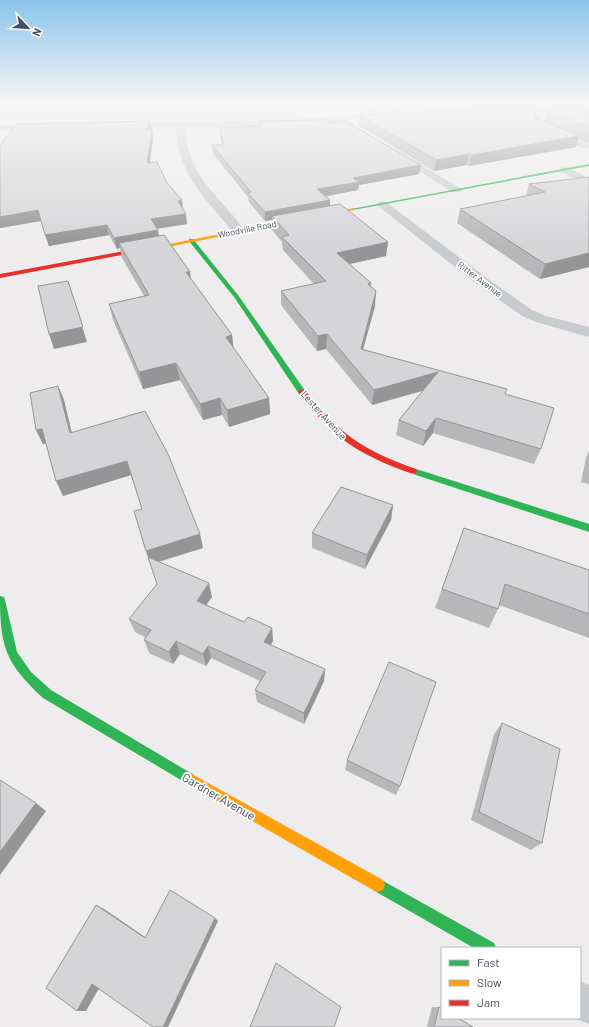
<svg xmlns="http://www.w3.org/2000/svg" width="589" height="1027" font-family="Barlow,sans-serif">
<style>
.commercial{fill:#f6f1e6}
.lines{fill:none;stroke-linecap:round;stroke-linejoin:round}
.lane{fill:#c8cbcd;fill-rule:evenodd}
.street{fill:#c8cbcd;fill-rule:evenodd}
.fast{fill:#30b455;fill-rule:evenodd}
.slow{fill:#ff9f0a;fill-rule:evenodd}
.jam{fill:#e5322d;fill-rule:evenodd}
.wall{fill:#b7b6b9;fill-rule:evenodd}
.shaded-wall{fill:#959496}
.building{fill:#d5d4d7;stroke:#959496}
.labels{text-anchor:middle;dominant-baseline:central;stroke-width:3.5;stroke-linejoin:round;paint-order:stroke}
.far-street-label{font-size:9px;fill:#434f5a;stroke:#fff}
.street-label{font-size:10px;fill:#434f5a;stroke:#fff}
.near-street-label{font-size:12px;fill:#434f5a;stroke:#fff}
</style>
<rect width="100%" height="100%" fill="#eeecec"/>
<!-- commercial -->
<path class="commercial" d="M360,103H589V122L354,124L355,106Z"/>
<g class="lines">
<!-- lane -->
<g class="lane">
<path d="M380,103H386L377,110L363,115H380L383,117L382,118L349,119L346,117L359,115V113L373,108Z"/>
<path d="M589,113V117L516,118L513,116L516,114Z"/>
<path d="M558,134L589,145V149L580,147L556,137V135Z"/>
</g>
<!-- street -->
<g class="street">
<path d="M339,116L373,136L371,138H365L337,122L288,126L186,128C186,176 220,195 245,231L239,235L235,234C208,202 176,171 176,128L121,129L117,126L121,123L288,120Z"/>
<path d="M45,124L48,125V129L0,131V125Z"/>
<path d="M396,150L460,188L462,190L460,192H452L393,155L391,153L393,151Z"/>
<path d="M565,167L589,178V185L561,172L560,170L561,168Z"/>
<path d="M382,201L386,202L484,276L532,310L546,316L589,327V337L536,322L522,316L474,282L378,206L376,204Z"/>
<path d="M580,981L589,985V1024L574,1018H580Z"/>
</g>
<!-- fast -->
<g class="fast">
<path d="M589,164V166L353,210L351,209Z"/>
<path d="M189,239H193L238,295L306,392L305,394H299L234,297L189,241Z"/>
<path d="M413,468L589,524V532L410,473L409,471Z"/>
<path d="M0,596L4,597L5,600L17,652L31,672L51,690L194,775L196,779L194,783L190,785L186,783L43,698C5,663 0,646 0,596Z"/>
<path d="M378,878L494,943L496,948H474L373,890L371,885L373,880Z"/>
</g>
<!-- slow -->
<g class="slow">
<path d="M353,208L355,209V210L162,248L159,246Z"/>
<path d="M190,773L383,880L385,885L383,890L378,892L373,890L186,783L184,779L186,775Z"/>
</g>
<!-- jam -->
<g class="jam">
<path d="M162,244L165,246L164,247L0,278V274Z"/>
<path d="M299,390H305C340,435 363,450 416,469L417,471L416,473H410C357,454 334,438 299,394Z"/>
</g>
</g>
<!-- wall -->
<g class="wall">
<path d="M434,103H589V144L578,139L576,147L469,166L467,165L434,171L359,126L360,116L405,115L433,110ZM536,112H547L544,122L535,118Z"/>
<path d="M151,121L153,139L150,163L167,183L183,210L187,224L157,229L159,236L232,335L233,348L269,398L270,414L229,427L222,415L203,420L180,380L143,389L113,320L109,304L144,296L122,258L120,248L117,249L109,235L49,246L41,221L0,228V145Z"/>
<path d="M260,121L329,123L421,165L419,174L359,185L358,190L326,196L330,200V206L388,242L386,256L349,264L371,283V286L375,306L363,349L505,394L541,449L534,464L433,433L423,446L396,435L399,420L423,391L372,405L326,349L317,351L281,305V291L314,284L283,250L282,242L272,230V220L265,221L249,202L248,197L213,154L212,145H222L220,128L260,126Z"/>
<path d="M589,177V267L540,279L457,223L460,209L526,196L529,184Z"/>
<path d="M58,386L64,400L72,433L145,411L203,548L159,562L212,597L206,605L244,622L272,628L273,641L270,645L325,669L324,681L304,724L257,702L255,690L260,681L211,658L206,666L180,654L173,664L149,653L144,640L145,637L135,632L129,619L157,584L134,511L142,509L131,475L63,496L46,444H43L36,430Z"/>
<path d="M589,451V484L581,482L586,458Z"/>
<path d="M393,505L391,520L365,569L312,548V533Z"/>
<path d="M464,528L589,570V638L499,605L498,609L489,628L435,608Z"/>
<path d="M502,723L542,843L531,850L471,820L494,734Z"/>
<path d="M347,760L400,786L396,795L345,770Z"/>
<path d="M432,1007H439L473,1027H427Z"/>
</g>
<!-- shaded-wall -->
<g class="shaded-wall">
<path d="M151,121L153,139L148,172L147,163L145,130Z"/>
<path d="M579,136L576,147L469,166L472,155Z"/>
<path d="M469,154L467,165L434,171L436,160Z"/>
<path d="M421,165L419,174L359,185L358,190L317,198V189L353,178Z"/>
<path d="M182,200L183,211L178,201Z"/>
<path d="M330,200V209L272,216V220L265,221V212Z"/>
<path d="M38,210L41,221L0,228V217Z"/>
<path d="M186,214L187,224L153,229L151,219Z"/>
<path d="M107,225L109,235L49,246L45,235Z"/>
<path d="M158,230L160,241L119,243L120,248L117,249L114,238Z"/>
<path d="M388,242L386,256L336,267L337,253Z"/>
<path d="M589,253V267L540,279L545,264Z"/>
<path d="M186,272H190L192,287Z"/>
<path d="M68,281L87,342L54,349L49,334Z"/>
<path d="M376,291L375,306L359,364L361,349Z"/>
<path d="M327,334L326,349L317,351L318,336Z"/>
<path d="M232,335L234,352L226,337Z"/>
<path d="M176,363L180,380L143,389L139,372Z"/>
<path d="M438,372L435,387L372,405L374,390Z"/>
<path d="M58,386L64,400L75,448L70,433Z"/>
<path d="M220,398L222,415L203,420L200,404Z"/>
<path d="M269,398L270,414L229,427L227,410Z"/>
<path d="M436,418L433,433L423,446L426,431Z"/>
<path d="M42,429L49,443L43,444L36,430Z"/>
<path d="M127,461L131,475L63,496L56,481Z"/>
<path d="M393,505L391,520L365,569L367,555Z"/>
<path d="M200,534L203,548L150,564L146,551Z"/>
<path d="M209,583L212,597L200,614L197,601Z"/>
<path d="M272,628L273,641L265,655L264,642Z"/>
<path d="M176,641L180,654L173,664L169,652Z"/>
<path d="M208,646L211,658L206,666L203,654Z"/>
<path d="M325,669L324,681L304,724V713Z"/>
<path d="M36,803L46,811L0,875V852Z"/>
<path d="M96,905L104,909L151,941L145,938Z"/>
<path d="M215,918L218,921L168,1027H163Z"/>
<path d="M92,984L101,985L86,1011H77Z"/>
</g>
<!-- building -->
<g class="building">
<path d="M556,105H589V127L548,111L556,109Z"/>
<path d="M537,109L534,117L579,136L472,155L469,154L436,160L360,116L397,111L405,115L432,110Z"/>
<path d="M328,120L329,123L345,121L421,165L353,178L359,182L317,189L330,200L265,212L248,193L251,192L212,145H223L220,128L261,126L260,121Z"/>
<path d="M151,121L145,130H152L147,163L157,162L167,183L182,200L178,201L186,214L151,219L158,230L114,238L107,225L45,235L38,210L0,217V145L17,124Z"/>
<path d="M589,177V253L545,264L460,209L545,192L529,184Z"/>
<path d="M340,204L388,242L337,253L371,283L368,284L376,291L361,349L507,389L505,394L554,408L541,449L436,418L426,431L399,420L438,372L374,390L327,334L318,336L281,291L326,281L282,237L289,235L272,216Z"/>
<path d="M164,235L190,272H186L232,335L226,337L269,398L227,410L220,398L200,404L176,363L139,372L109,304L149,295L119,243Z"/>
<path d="M68,281L83,327L49,334L38,286Z"/>
<path d="M58,386L70,433L145,411L168,454L200,534L146,551L134,511L142,509L127,461L56,481L42,429L36,430L30,393Z"/>
<path d="M341,487L393,505L367,555L312,533Z"/>
<path d="M464,528L589,570V614L505,584L498,609L442,589Z"/>
<path d="M148,557L209,583L197,601L244,622L248,617L272,628L264,642L325,669L304,713L255,690L266,672L208,646L203,654L176,641L169,652L144,640L151,630L129,619L157,584Z"/>
<path d="M389,662L436,682L400,786L347,760Z"/>
<path d="M502,723L560,749L542,843L479,812Z"/>
<path d="M0,780L36,803L0,852Z"/>
<path d="M170,890L215,918L163,1027H153L92,984L77,1011L46,988L96,905L145,938Z"/>
<path d="M276,963L341,1007L334,1027H250Z"/>
<path d="M439,1007L442,1009V1018H458L473,1027H434Z"/>
</g>
<!-- sky -->
<linearGradient id="sky" x2="0" y2="1"><stop stop-color="#8bc5eb"/><stop offset="0.42" stop-color="#f7f6f6"/><stop offset="1" stop-color="#f7f6f6" stop-opacity="0"/></linearGradient>
<rect width="589" height="246" fill="url(#sky)"/>
<g class="labels">
<!-- far-street labels -->
<g class="far-street-label">
<text transform="translate(247 229) rotate(-11)">Woodville Road</text>
<text transform="translate(480 279) rotate(37)">Ritter Avenue</text>
</g>
<!-- street labels -->
<g class="street-label">
<text transform="translate(324 415) rotate(48)">Lester Avenue</text>
</g>
<!-- near-street labels -->
<g class="near-street-label">
<text transform="translate(219 796) rotate(30)">Gardner Avenue</text>
</g>
</g>
<!-- legend -->
<rect x="441" y="947" width="140" height="72" fill="#ffffff" stroke="#b4b9bd"/>
<rect x="449" y="960" width="20" height="6" fill="#30b455" stroke="#b4b9bd"/>
<text x="477" y="967" font-size="12" fill="#434f5a">Fast</text>
<rect x="449" y="980" width="20" height="6" fill="#ff9f0a" stroke="#b4b9bd"/>
<text x="477" y="987" font-size="12" fill="#434f5a">Slow</text>
<rect x="449" y="1000" width="20" height="6" fill="#e5322d" stroke="#b4b9bd"/>
<text x="477" y="1007" font-size="12" fill="#434f5a">Jam</text>
<!-- north arrow -->
<g transform="translate(28 28) rotate(115)" stroke="#ffffff" stroke-width="3" paint-order="stroke">
<path d="M0-3L7 15L0 10L-7 15Z" fill="#434f5a"/>
<text y="-6" font-size="11" font-weight="bold" text-anchor="middle" fill="#434f5a">N</text>
</g>
</svg>
